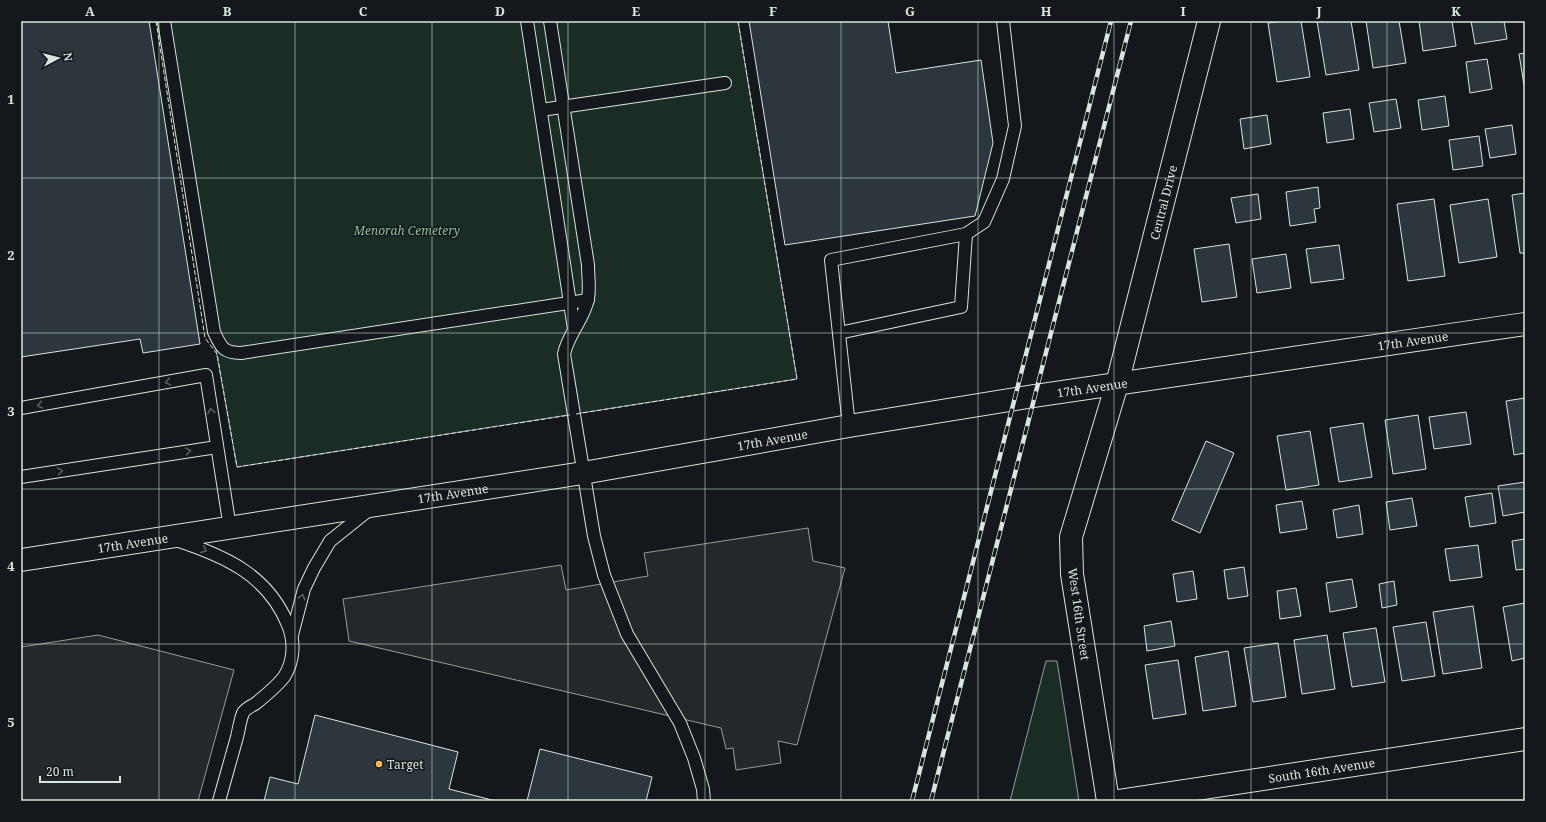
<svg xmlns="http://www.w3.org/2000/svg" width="1546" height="822" font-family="'Noto Serif',serif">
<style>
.green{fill:#1a2d24;stroke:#939e99}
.parking{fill:#24282b;stroke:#939e99}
.building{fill:#2c363c;stroke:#d8e6dc}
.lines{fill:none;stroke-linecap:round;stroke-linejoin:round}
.service-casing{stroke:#d8e6dc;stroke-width:14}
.minor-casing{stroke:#d8e6dc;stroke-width:24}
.tertiary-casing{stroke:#d8e6dc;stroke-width:24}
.service{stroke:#14181c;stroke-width:12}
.minor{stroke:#14181c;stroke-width:22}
.tertiary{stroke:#14181c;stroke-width:22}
.rail-casing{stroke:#d8e6dc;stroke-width:4.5}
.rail{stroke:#14181c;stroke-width:3;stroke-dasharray:9;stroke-linecap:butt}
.fence{stroke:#d8e6dc;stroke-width:1;stroke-dasharray:5 2;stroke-linecap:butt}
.oneway{stroke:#59605f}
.grid{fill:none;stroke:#d8e6dc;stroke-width:1;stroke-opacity:0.55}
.poi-dot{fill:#ffb74d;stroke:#14181c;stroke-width:1.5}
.labels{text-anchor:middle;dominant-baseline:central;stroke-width:3;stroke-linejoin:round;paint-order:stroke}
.street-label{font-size:12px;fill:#d8e6dc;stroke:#14181c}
.park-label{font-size:12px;font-style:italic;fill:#8ac095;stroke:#14181c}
.poi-label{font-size:12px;fill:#d8e6dc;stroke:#14181c;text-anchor:start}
.neatline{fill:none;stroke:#d8e6dc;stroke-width:1.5}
.grid-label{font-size:13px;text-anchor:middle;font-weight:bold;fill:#d8e6dc}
</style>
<rect width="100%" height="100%" fill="#14181c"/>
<!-- green -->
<g class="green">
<path d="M157,21H738L797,379L237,467Z"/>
<path d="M1046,661H1057L1079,801H1010Z"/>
</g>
<!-- parking -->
<g class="parking">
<path d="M808,528L813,561L845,568L797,745L778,741L781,763L736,770L733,748L726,749L721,728L349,641L343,599L561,565L566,590L648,576L644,553Z"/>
<path d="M98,635L234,670L198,801H21V647Z"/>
</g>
<!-- building -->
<g class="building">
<path d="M21,21H149L200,344L143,353L140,339L21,357Z"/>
<path d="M749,21H888L896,73L981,60L993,143L975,216L785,245Z"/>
<path d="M1284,21H1301L1310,77L1277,82L1268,23Z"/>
<path d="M1317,21H1351L1359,70L1326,75Z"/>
<path d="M1366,21H1399L1406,63L1373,68Z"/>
<path d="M1419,21H1452L1456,46L1423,51Z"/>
<path d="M1471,21H1504L1507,39L1475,44Z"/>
<path d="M1525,53V84L1524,85L1519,54Z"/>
<path d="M1487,59L1492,89L1470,93L1466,62Z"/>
<path d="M1445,96L1449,126L1422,130L1418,100Z"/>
<path d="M1396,99L1401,128L1374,132L1369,103Z"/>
<path d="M1350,109L1354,139L1327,143L1323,113Z"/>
<path d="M1267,115L1271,144L1244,149L1240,119Z"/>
<path d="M1512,125L1516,154L1490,158L1485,129Z"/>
<path d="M1479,136L1483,166L1453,170L1449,140Z"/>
<path d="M1318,187L1320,208L1314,209L1316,222L1290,226L1286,192Z"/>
<path d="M1525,193V253H1520L1512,195Z"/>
<path d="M1258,194L1261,219L1236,223L1231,198Z"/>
<path d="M1434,199L1445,276L1408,281L1397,204Z"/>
<path d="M1488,199L1497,257L1459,263L1450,205Z"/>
<path d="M1229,244L1237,297L1202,302L1194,249Z"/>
<path d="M1339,245L1344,279L1311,283L1306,249Z"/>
<path d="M1286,254L1291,288L1257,293L1252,259Z"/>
<path d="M1525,398V453L1514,455L1506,401Z"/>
<path d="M1466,412L1471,444L1434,449L1429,417Z"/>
<path d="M1418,415L1426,469L1393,474L1385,420Z"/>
<path d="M1363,423L1372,477L1339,482L1330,428Z"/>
<path d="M1310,431L1319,485L1286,490L1277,436Z"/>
<path d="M1206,441L1234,453L1200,533L1172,520Z"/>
<path d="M1525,482V512L1503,516L1498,486Z"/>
<path d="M1492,493L1496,523L1470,527L1465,497Z"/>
<path d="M1412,498L1417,526L1390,530L1386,502Z"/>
<path d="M1302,501L1307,529L1280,533L1276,505Z"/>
<path d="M1359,505L1363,534L1337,538L1333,510Z"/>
<path d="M1525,539V569L1516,570L1512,541Z"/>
<path d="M1478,545L1482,577L1450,581L1445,549Z"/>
<path d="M1244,567L1248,596L1228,599L1224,570Z"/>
<path d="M1193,571L1197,599L1177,602L1173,574Z"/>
<path d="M1352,579L1357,607L1330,612L1326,583Z"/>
<path d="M1394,581L1397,605L1382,608L1379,584Z"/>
<path d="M1296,588L1301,616L1280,619L1277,591Z"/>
<path d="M1525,603V658L1512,661L1503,607Z"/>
<path d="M1473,606L1482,668L1443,674L1433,612Z"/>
<path d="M1171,621L1175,646L1147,651L1144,626Z"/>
<path d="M1426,622L1435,676L1402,681L1393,627Z"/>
<path d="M1376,628L1385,682L1352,687L1343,633Z"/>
<path d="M1327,635L1335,689L1302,694L1294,640Z"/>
<path d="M1278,643L1286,697L1253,702L1244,648Z"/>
<path d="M1228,651L1236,706L1203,711L1195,657Z"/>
<path d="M1178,660L1186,714L1153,719L1145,665Z"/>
<path d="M315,715L458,752L449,789L496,801H264L270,777L298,784Z"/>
<path d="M540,749L652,777L646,801H527Z"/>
</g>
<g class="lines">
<!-- service casing -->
<g class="service-casing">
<g id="service">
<path d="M164,21L214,332C221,347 223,353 241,353L588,300"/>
<path d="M527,21L574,329"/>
<path d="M550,21L588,265C588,276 590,288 588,299C584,319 568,334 564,354L594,536L604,575L627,634L680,723L694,758L703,789L704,801"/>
<path d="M541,110L725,83"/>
<path d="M839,333L961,307L966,234"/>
<path d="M21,408L206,375L230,528"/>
<path d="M849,426L831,260L966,234L984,222L1003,179L1015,126L1003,21"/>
<path d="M21,477L217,447"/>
<path d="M176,540C225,556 268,575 288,625C295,642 294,661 284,677C276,687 265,696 255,704C251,706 245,709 243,713C240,720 239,729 237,737C231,758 225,780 219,801"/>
<path d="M292,635L304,589L314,568L330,541L370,509"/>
</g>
</g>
<!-- minor casing -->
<g class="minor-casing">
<g id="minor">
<path id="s1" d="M1108,801L1072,574L1071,537L1117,384L1209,21"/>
<path id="s2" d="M1118,801L1525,739"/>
</g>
</g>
<!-- tertiary casing -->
<g class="tertiary-casing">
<g id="tertiary">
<path id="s3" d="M21,560L583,473L849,426L1034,396L1525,324"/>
</g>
</g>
<!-- service -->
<use href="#service" class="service"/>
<!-- minor -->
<use href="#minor" class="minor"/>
<!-- tertiary -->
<use href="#tertiary" class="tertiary"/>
<!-- rail casing -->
<g class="rail-casing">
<g id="rail">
<path d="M912,801L1111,21"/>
<path d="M931,801L1131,21"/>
</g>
</g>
<!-- rail -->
<use href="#rail" class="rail"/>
<!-- fence -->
<g class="fence">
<path d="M156,21L205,338L217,354L237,467L570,415"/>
<path d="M576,414L797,379L738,21"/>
</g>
</g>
<!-- one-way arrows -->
<defs><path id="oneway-chevron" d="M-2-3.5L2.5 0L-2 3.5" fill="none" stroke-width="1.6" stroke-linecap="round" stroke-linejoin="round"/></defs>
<g class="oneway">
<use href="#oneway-chevron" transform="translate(168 382) rotate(170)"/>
<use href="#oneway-chevron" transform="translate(40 405) rotate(170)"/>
<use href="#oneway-chevron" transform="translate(211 411) rotate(-99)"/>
<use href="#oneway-chevron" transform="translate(188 451) rotate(-9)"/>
<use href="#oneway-chevron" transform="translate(60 471) rotate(-9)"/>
<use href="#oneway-chevron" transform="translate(204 550) rotate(23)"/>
<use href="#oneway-chevron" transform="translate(302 597) rotate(-75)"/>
</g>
<!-- grid -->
<path class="grid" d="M159,21V801M295,21V801M432,21V801M568,21V801M705,21V801M841,21V801M978,21V801M1114,21V801M1251,21V801M1387,21V801M21,178H1525M21,333H1525M21,489H1525M21,644H1525"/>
<!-- markers -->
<circle class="poi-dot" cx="379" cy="764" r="4"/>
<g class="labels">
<!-- street labels -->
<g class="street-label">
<text stroke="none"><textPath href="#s1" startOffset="614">Central Drive</textPath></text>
<text stroke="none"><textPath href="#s3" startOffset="1409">17th Avenue</textPath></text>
<text stroke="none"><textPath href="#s3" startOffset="1085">17th Avenue</textPath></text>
<text stroke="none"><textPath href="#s3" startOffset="761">17th Avenue</textPath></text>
<text stroke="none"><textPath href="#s3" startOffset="437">17th Avenue</textPath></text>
<text stroke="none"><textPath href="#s3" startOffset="113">17th Avenue</textPath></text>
<text transform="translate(1079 614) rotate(82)">West 16th Street</text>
<text stroke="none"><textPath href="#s2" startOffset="206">South 16th Avenue</textPath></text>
</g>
<!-- park labels -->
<g class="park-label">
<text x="407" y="230">Menorah Cemetery</text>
</g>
<!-- poi labels -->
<g class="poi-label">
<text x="387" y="764">Target</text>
</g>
</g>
<!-- border -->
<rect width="1546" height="822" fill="none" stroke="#14181c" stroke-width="44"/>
<!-- north arrow -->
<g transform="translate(58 58) rotate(83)" stroke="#14181c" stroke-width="3" paint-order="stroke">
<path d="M0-3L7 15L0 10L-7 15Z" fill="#d8e6dc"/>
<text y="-6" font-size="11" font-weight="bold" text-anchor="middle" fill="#d8e6dc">N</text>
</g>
<!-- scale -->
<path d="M40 776v6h80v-6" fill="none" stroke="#d8e6dc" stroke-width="2"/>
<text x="46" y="776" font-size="12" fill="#d8e6dc" stroke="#14181c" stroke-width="3" paint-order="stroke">20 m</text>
<rect x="22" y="22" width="1502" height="778" class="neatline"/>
<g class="grid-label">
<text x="90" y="16">A</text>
<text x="227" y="16">B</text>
<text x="363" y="16">C</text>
<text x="500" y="16">D</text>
<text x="636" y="16">E</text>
<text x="773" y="16">F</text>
<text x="910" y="16">G</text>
<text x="1046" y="16">H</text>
<text x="1183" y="16">I</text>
<text x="1319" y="16">J</text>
<text x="1456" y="16">K</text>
<text x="11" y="104">1</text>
<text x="11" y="260">2</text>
<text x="11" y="416">3</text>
<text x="11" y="571">4</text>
<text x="11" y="727">5</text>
</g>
</svg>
